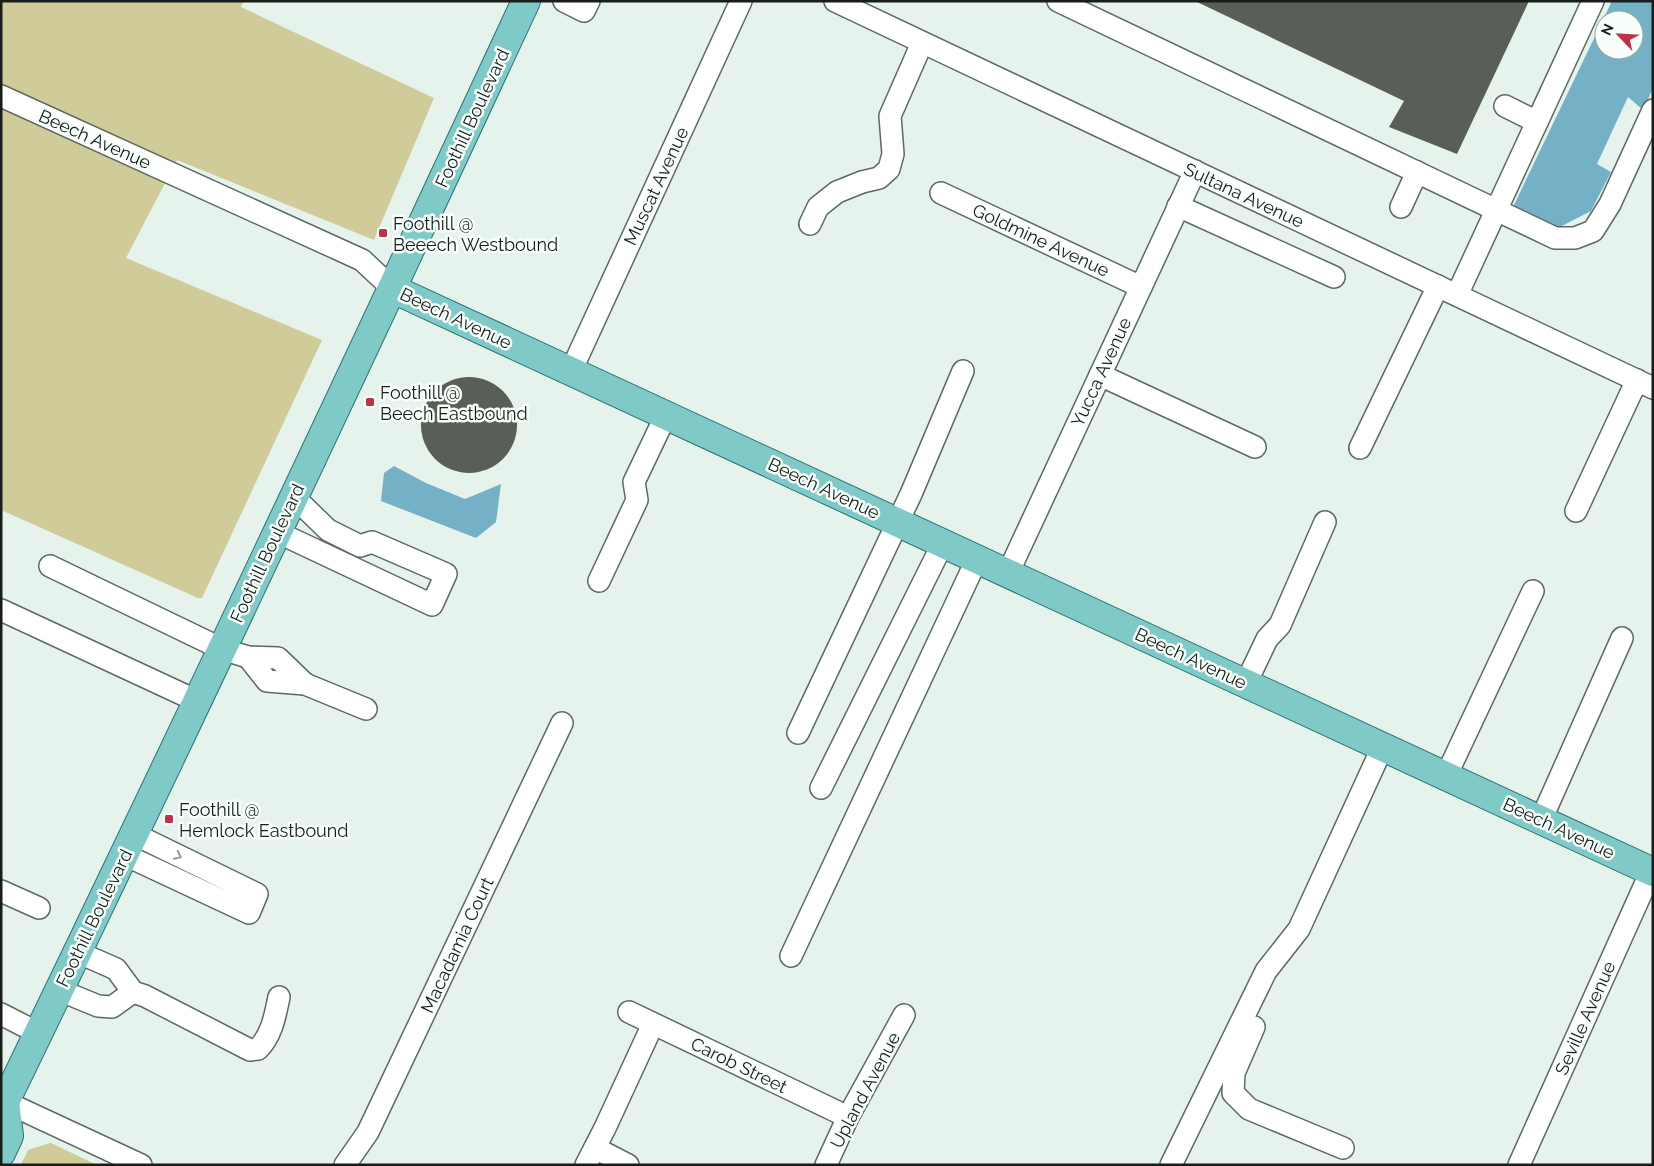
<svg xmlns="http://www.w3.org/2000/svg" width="1654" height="1166" font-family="Raleway,sans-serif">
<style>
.green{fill:#cfcc9a}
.water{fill:#75b1c6;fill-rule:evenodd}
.building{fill:#595f56}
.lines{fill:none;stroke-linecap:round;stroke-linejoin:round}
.minor-casing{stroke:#5d6963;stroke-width:24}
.major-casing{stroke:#247572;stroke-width:30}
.minor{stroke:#fff;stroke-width:21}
.major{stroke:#7fc9c7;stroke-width:28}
.oneway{stroke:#979998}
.poi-dot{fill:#c03048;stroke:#f7fffb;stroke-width:2}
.labels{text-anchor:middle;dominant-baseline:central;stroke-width:5;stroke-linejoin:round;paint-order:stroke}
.street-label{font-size:18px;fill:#181d1a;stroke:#f7fffb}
.poi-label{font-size:18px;fill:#181d1a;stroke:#f7fffb;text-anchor:start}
</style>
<rect width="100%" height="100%" fill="#e6f3ec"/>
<!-- green -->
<g class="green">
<path d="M1,1H243L241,7L434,98L374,240L177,160L126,258L322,340L202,598H198L1,510Z"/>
<path d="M50,1143H51L97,1165H21L28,1150Z"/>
</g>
<!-- water -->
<g class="water">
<path d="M1612,1H1653V88L1643,110L1628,97L1597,164L1611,172L1591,211L1558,228L1513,207ZM1604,20H1634V50H1604Z"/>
<path d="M394,466L426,483L465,499L501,484L496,522L476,538L381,501L384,473Z"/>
</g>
<!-- building -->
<g class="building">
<path d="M1195,1H1529L1457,154L1389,127L1404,101Z"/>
<circle cx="469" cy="425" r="48"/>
</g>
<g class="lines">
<!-- minor casing -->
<g class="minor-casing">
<g id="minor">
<path d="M564,1L584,11L589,1"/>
<path d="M835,1L1653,388"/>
<path d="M1058,1L1555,238H1575L1593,231L1610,204L1653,110"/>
<path d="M1,96L362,260L393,289"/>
<path d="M1505,106L1537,122"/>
<path d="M941,193L1141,287"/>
<path d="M1178,206L1334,277"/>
<path d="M1401,207L1417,172"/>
<path d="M810,224L818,207L837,192L862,182L879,178L889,169L893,154L890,116L922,43"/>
<path d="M1457,295L1593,1"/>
<path d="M571,371L741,1"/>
<path d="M1100,375L1255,447"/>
<path d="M1360,448L1438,286"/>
<path d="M1576,511L1637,380"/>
<path d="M277,532L432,605L446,574L372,542L360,546L328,530L294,497"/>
<path d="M50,566L222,649L248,657L278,658L305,684"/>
<path d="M1008,573L1195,171"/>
<path d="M599,581L637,500L634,482L666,415"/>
<path d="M1,610L197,701"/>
<path d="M248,657L267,681L305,684L366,709"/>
<path d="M1246,683L1267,639L1280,625L1325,522"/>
<path d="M798,733L911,494L963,371"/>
<path d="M1446,776L1533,591"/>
<path d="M821,788L943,543"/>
<path d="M1541,820L1622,638"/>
<path d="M125,855L249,913L257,894L134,834"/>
<path d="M1,891L39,908"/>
<path d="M77,952L116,969L133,992L145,996L250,1050L258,1049C272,1035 275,1016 279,997"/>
<path d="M791,956L977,559"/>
<path d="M59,990L98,1006L112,1007L133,992"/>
<path d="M629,1012L848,1117"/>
<path d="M1,1014L38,1033"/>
<path d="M1254,1027L1234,1073L1233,1093L1249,1109L1343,1148"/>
<path d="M1,1100L141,1165"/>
<path d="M595,1148L628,1165"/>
<path d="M345,1165L368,1132L562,723"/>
<path d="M586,1165L605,1128L653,1024"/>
<path d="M826,1165L848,1117L904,1015"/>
<path d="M1171,1165L1266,971L1299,929L1383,746"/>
<path d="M1519,1165L1653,867"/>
</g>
</g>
<!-- major casing -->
<g class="major-casing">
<g id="major">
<path d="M393,289L1653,872"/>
<path d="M1,1104L5,1102C182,737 355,369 526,1"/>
<path d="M1,1153L9,1136L5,1102"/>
</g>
</g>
<!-- minor -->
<use href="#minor" class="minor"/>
<!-- major -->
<use href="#major" class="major"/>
</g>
<!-- one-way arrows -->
<defs><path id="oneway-chevron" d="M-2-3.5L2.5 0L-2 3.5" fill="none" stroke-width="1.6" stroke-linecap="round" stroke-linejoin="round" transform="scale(1.25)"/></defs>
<use class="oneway" href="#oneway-chevron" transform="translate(178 856) rotate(26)"/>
<!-- markers -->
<g class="poi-dot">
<rect x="378" y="228" width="10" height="10" rx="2.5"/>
<rect x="365" y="397" width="10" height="10" rx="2.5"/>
<rect x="164" y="814" width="10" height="10" rx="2.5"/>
</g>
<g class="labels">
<!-- street labels -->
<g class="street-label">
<text transform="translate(472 118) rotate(-65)">Foothill Boulevard</text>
<text transform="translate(95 139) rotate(24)">Beech Avenue</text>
<text transform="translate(656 186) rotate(-65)">Muscat Avenue</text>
<text transform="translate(1244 195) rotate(25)">Sultana Avenue</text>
<text transform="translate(1041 240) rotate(25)">Goldmine Avenue</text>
<text transform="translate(456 318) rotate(25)">Beech Avenue</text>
<text transform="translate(1101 372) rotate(-65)">Yucca Avenue</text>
<text transform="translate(824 488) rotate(25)">Beech Avenue</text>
<text transform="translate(267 553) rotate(-65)">Foothill Boulevard</text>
<text transform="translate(1191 658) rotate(25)">Beech Avenue</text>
<text transform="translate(1559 828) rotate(25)">Beech Avenue</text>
<text transform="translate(94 918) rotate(-64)">Foothill Boulevard</text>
<text transform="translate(457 945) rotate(-65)">Macadamia Court</text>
<text transform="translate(1585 1018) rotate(-66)">Seville Avenue</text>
<text transform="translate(739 1065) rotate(26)">Carob Street</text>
<text transform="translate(865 1090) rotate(-62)">Upland Avenue</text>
</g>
<!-- poi labels -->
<g class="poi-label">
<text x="393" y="223">Foothill @<tspan x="393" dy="21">Beeech Westbound</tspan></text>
<text x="380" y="392">Foothill @<tspan x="380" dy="21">Beech Eastbound</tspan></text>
<text x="179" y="809">Foothill @<tspan x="179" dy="21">Hemlock Eastbound</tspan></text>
</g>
</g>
<!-- border -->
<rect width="1654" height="1166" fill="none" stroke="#181d1a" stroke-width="5"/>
<!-- north arrow -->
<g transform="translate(1619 35) rotate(295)"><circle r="24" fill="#f7fffb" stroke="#9ea5a1"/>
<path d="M0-4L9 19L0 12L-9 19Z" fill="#c03048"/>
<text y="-8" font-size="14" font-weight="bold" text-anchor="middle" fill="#181d1a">N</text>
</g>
</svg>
